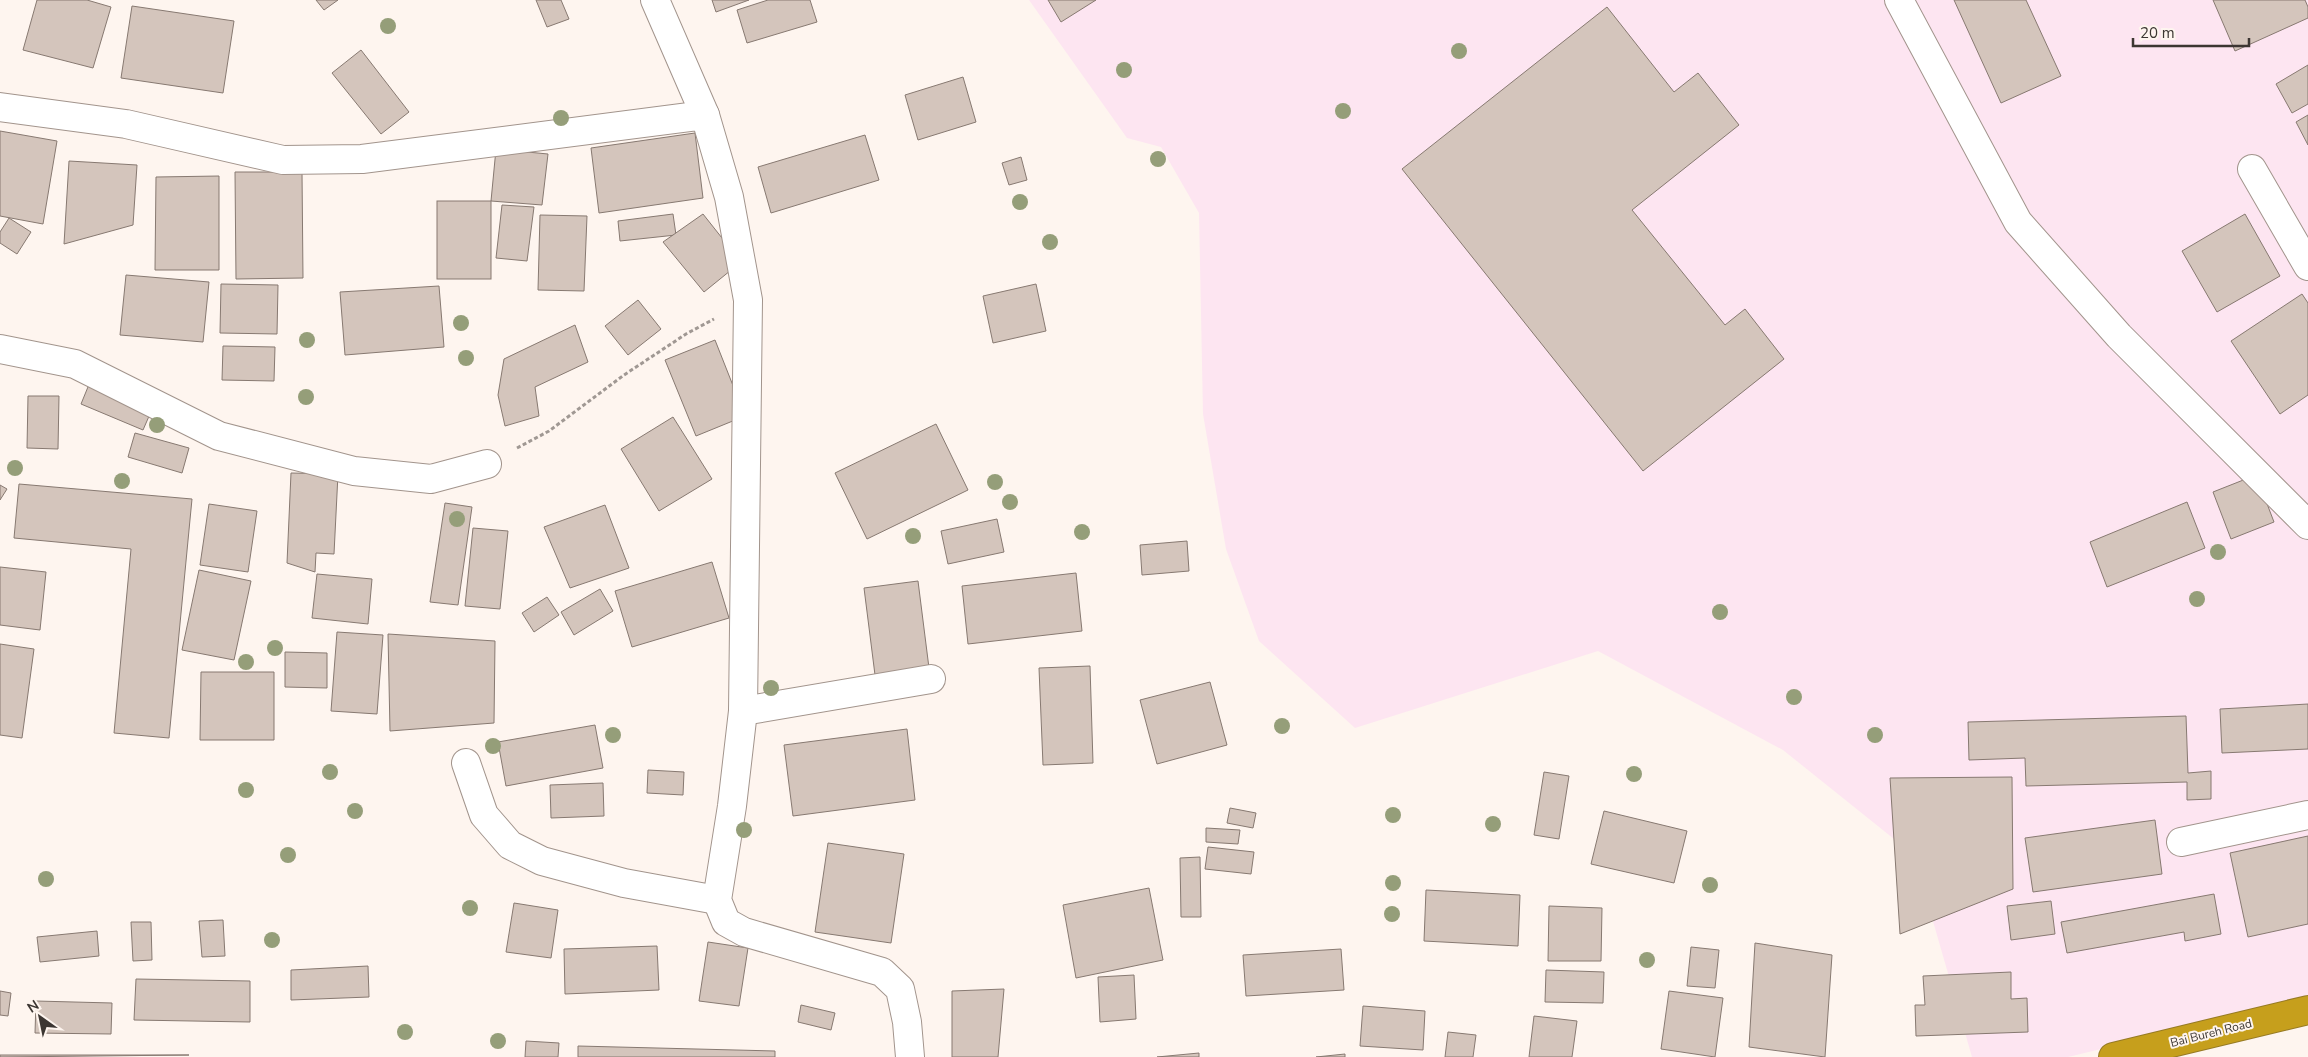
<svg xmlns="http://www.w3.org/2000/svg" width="2308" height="1057" font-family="'Nunito Sans',sans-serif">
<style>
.industrial{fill:#fde5f1}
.building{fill:#d4c5bc;stroke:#877971}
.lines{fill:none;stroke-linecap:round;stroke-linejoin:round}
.minor-casing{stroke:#a2948c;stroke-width:30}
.highway-casing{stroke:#967a24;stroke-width:30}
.path{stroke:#a09893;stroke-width:3;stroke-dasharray:4 2.5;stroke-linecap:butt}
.minor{stroke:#fff;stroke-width:28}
.highway{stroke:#c69f1c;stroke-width:28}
.tree{fill:#959e79}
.labels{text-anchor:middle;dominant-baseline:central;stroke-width:4;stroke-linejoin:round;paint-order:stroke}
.street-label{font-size:12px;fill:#3c3632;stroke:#fef5ef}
</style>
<rect width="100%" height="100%" fill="#fef5ef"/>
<!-- industrial -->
<path class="industrial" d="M1029,0H2308V999L2068,1057H1972L1914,855L1783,750L1598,651L1355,728L1259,641L1226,549L1203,414L1199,213L1161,147L1127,138Z"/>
<!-- building -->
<g class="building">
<path d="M37,0H87L111,7L93,68L23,50Z"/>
<path d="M316,0H338L324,10Z"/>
<path d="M536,0H561L569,19L547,27Z"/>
<path d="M712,0H749L716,12Z"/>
<path d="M768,0H810L817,22L747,43L737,10Z"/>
<path d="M1048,0H1096L1061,22Z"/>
<path d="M1954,0H2026L2061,76L2001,103Z"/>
<path d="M2213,0H2305L2308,7V18L2235,51Z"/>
<path d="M132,6L234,21L223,93L121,78Z"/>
<path d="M1607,7L1674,92L1698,73L1739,125L1632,210L1725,325L1745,309L1784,359L1643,471L1402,169Z"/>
<path d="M361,50L409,112L381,134L332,73Z"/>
<path d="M2308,65V104L2292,113L2276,84Z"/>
<path d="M963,77L976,122L918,140L905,95Z"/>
<path d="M2308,115V145L2296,122Z"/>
<path d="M0,131L57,141L43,224L0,216Z"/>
<path d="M695,133L703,198L599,213L591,148Z"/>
<path d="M865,135L879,180L771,213L758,167Z"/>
<path d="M496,149L548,154L542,205L491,201Z"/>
<path d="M1021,157L1027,180L1009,185L1002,163Z"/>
<path d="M69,161L137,165L133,225L64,244Z"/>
<path d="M235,172H302L303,278L236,279Z"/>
<path d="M219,176V270H155L156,177Z"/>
<rect x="437" y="201" width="54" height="78"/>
<path d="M502,205L534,207L527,261L496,258Z"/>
<path d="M673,214L676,235L620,241L618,221Z"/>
<path d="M703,214L741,262L704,292L663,242Z"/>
<path d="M2245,214L2280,276L2217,312L2182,251Z"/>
<path d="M540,215L587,216L584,291L538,290Z"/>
<path d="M9,218L31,232L17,254L0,243V232Z"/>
<path d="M126,275L209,282L203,342L120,335Z"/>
<path d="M221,284L278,285L277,334L220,333Z"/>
<path d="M1036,284L1046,331L993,343L983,296Z"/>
<path d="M439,286L444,347L345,355L340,292Z"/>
<path d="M2302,294L2308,303V395L2280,414L2231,341Z"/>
<path d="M638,300L661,329L628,355L605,326Z"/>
<path d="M575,325L588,362L535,387L539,416L505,426L498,395L504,359Z"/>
<path d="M715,340L745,416L696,436L665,360Z"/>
<path d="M223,346L275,347L274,381L222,380Z"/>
<path d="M90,382L153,407L143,430L81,404Z"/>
<path d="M28,396H59L58,449L27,448Z"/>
<path d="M673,417L712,479L659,511L621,449Z"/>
<path d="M936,424L968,490L867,539L835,473Z"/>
<path d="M135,433L189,448L182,473L128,457Z"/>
<path d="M291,473L338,474L334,554L316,553L315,572L287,563Z"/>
<path d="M2256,475L2274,522L2231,539L2213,492Z"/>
<path d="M19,484L192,499L169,738L114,733L131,549L14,538Z"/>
<path d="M0,485L7,489L0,500Z"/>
<path d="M2187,502L2205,548L2107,587L2090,542Z"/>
<path d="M445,503L472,507L458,605L430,602Z"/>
<path d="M209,504L257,511L248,572L200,565Z"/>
<path d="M605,505L629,568L570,588L544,527Z"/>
<path d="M997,519L1004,552L948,564L941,531Z"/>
<path d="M473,528L508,531L500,609L465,606Z"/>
<path d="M1187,541L1189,571L1142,575L1140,545Z"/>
<path d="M712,562L729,618L632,647L615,591Z"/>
<path d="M0,567L46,572L40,630L0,625Z"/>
<path d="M199,570L251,581L234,660L182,650Z"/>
<path d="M1076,573L1082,631L968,644L962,586Z"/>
<path d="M317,574L372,579L368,624L312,618Z"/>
<path d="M918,581L929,668L875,675L864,588Z"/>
<path d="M600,589L613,611L574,635L561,612Z"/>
<path d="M547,597L559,615L534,632L522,613Z"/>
<path d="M337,632L383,635L377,714L331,711Z"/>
<path d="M388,634L495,641L494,723L390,731Z"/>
<path d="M0,644L34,649L22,738L0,735Z"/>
<path d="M285,652L327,653V688L285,687Z"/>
<path d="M1090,666L1093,763L1043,765L1039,668Z"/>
<path d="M201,672H274V740H200Z"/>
<path d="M1210,682L1227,745L1157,764L1140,700Z"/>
<path d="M2308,704V749L2222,753L2220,709Z"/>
<path d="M2186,716L2188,773L2211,771V799L2187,800V782L2026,786L2025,758L1969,760L1968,722Z"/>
<path d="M595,725L603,768L506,786L498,742Z"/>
<path d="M907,729L915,800L793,816L784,745Z"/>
<path d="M648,770L684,772L683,795L647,793Z"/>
<path d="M1544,772L1569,776L1559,839L1534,835Z"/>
<path d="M2012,777L2013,889L1900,934L1890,778Z"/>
<path d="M603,783L604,816L551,818L550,785Z"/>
<path d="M1230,808L1256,813L1253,828L1227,823Z"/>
<path d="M1604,811L1687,831L1674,883L1591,864Z"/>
<path d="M2155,820L2162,874L2033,892L2025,838Z"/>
<path d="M1206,828L1240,830L1238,844L1206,842Z"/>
<path d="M2308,836V924L2248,937L2230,853Z"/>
<path d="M828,843L904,854L891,943L815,932Z"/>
<path d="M1208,847L1254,852L1251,874L1205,869Z"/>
<path d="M1200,857L1201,917H1181L1180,858Z"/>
<path d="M1149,888L1163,960L1076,978L1063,905Z"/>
<path d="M1426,890L1520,895L1518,946L1424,941Z"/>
<path d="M2214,894L2221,934L2185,941L2184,932L2067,953L2061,922Z"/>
<path d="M2051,901L2055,934L2011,940L2007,906Z"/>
<path d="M514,903L558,910L551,958L506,952Z"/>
<path d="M1549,906L1602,908L1601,961H1548Z"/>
<path d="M223,920L225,956L202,957L199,921Z"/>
<path d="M131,922H151L152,960L133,961Z"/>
<path d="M97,931L99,956L40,962L37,937Z"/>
<path d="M708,942L748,948L739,1006L699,1001Z"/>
<path d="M1755,943L1832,955L1825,1057L1749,1047Z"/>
<path d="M657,946L659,990L565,994L564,949Z"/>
<path d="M1691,947L1719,950L1715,988L1687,986Z"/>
<path d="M1341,949L1344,990L1246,996L1243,955Z"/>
<path d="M368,966L369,997L291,1000V970Z"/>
<path d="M1546,970L1604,972L1603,1003L1545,1002Z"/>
<path d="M2011,972V999L2027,998L2028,1032L1916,1036L1915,1005H1925L1923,976Z"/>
<path d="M1134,975L1136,1019L1100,1022L1098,977Z"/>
<path d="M136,979L250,981V1022L134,1020Z"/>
<path d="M1004,989L998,1057H952V991Z"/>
<path d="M0,991L11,993L8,1016L0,1015Z"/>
<path d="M1669,991L1723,998L1715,1057L1661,1049Z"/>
<path d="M36,1001L112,1003L111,1034L35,1033Z"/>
<path d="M801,1005L835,1013L831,1030L798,1022Z"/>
<path d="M1363,1006L1425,1011L1423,1050L1360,1046Z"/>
<path d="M1534,1016L1577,1021L1572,1057H1529Z"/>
<path d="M1448,1032L1476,1035L1473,1057H1445Z"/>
<path d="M526,1041L559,1043L558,1057H525Z"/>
<path d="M578,1046L775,1051V1057H578Z"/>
<path d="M1199,1053V1057H1157Z"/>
<path d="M1345,1054V1057H1316Z"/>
<path d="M0,1055H189L0,1057Z"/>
</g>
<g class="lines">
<!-- minor casing -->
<g class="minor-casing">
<g id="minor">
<path d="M655,0L705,115"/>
<path d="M1899,0L2018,222L2119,336L2308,525"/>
<path d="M0,107L126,124L283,160L362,159L705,115L729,197L748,300L743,711L732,806L717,900L726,922L744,932L882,972L900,989L907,1022L910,1057"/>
<path d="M2252,169L2308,266"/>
<path d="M0,349L75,364L219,436L354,471L431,479L487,464"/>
<path d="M743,711L931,679"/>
<path d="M466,763L484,815L510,845L542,861L624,883L717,900"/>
<path d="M2181,842L2308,815"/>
</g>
</g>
<!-- highway casing -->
<g class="highway-casing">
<path id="highway" d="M2113,1057L2308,1010"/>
</g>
<!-- path -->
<path class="path" d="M517,448L549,431L624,375L686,334L714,319"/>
<!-- minor -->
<use href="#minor" class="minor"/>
<!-- highway -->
<use href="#highway" class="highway"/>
</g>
<!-- trees -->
<g class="tree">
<circle cx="388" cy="26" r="8"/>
<circle cx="1459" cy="51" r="8"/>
<circle cx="1124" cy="70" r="8"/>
<circle cx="1343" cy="111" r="8"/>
<circle cx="561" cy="118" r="8"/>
<circle cx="1158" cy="159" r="8"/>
<circle cx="1020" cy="202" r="8"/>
<circle cx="1050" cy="242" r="8"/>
<circle cx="461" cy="323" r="8"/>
<circle cx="307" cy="340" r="8"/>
<circle cx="466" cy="358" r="8"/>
<circle cx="306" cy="397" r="8"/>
<circle cx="157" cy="425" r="8"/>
<circle cx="15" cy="468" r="8"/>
<circle cx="122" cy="481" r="8"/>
<circle cx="995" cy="482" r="8"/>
<circle cx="1010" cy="502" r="8"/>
<circle cx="457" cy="519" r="8"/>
<circle cx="1082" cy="532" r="8"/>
<circle cx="913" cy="536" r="8"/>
<circle cx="2218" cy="552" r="8"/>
<circle cx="2197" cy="599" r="8"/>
<circle cx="1720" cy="612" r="8"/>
<circle cx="275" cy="648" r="8"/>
<circle cx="246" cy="662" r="8"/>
<circle cx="771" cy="688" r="8"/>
<circle cx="1794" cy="697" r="8"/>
<circle cx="1282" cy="726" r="8"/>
<circle cx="613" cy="735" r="8"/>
<circle cx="1875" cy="735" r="8"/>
<circle cx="493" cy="746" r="8"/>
<circle cx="330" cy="772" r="8"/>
<circle cx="1634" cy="774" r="8"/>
<circle cx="246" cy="790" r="8"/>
<circle cx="355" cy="811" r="8"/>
<circle cx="1393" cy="815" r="8"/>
<circle cx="1493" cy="824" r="8"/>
<circle cx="744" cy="830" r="8"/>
<circle cx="288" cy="855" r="8"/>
<circle cx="46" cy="879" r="8"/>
<circle cx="1393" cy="883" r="8"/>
<circle cx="1710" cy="885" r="8"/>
<circle cx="470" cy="908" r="8"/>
<circle cx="1392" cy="914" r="8"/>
<circle cx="272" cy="940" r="8"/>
<circle cx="1647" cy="960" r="8"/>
<circle cx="405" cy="1032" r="8"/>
<circle cx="498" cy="1041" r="8"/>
</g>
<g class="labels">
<!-- street labels -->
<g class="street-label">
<text transform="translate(2211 1033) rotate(-14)">Bai Bureh Road</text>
</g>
</g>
<!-- north arrow -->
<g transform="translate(40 1017) rotate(327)" stroke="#fef5ef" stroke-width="4" paint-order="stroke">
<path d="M0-4L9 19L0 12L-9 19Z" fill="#3c3632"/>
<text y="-8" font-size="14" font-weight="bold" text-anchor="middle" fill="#3c3632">N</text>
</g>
<!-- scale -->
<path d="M2133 38v8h116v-8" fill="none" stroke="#3c3632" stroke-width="2.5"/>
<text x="2140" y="38" font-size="15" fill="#3c3632" stroke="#fef5ef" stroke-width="4" paint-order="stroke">20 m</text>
</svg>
